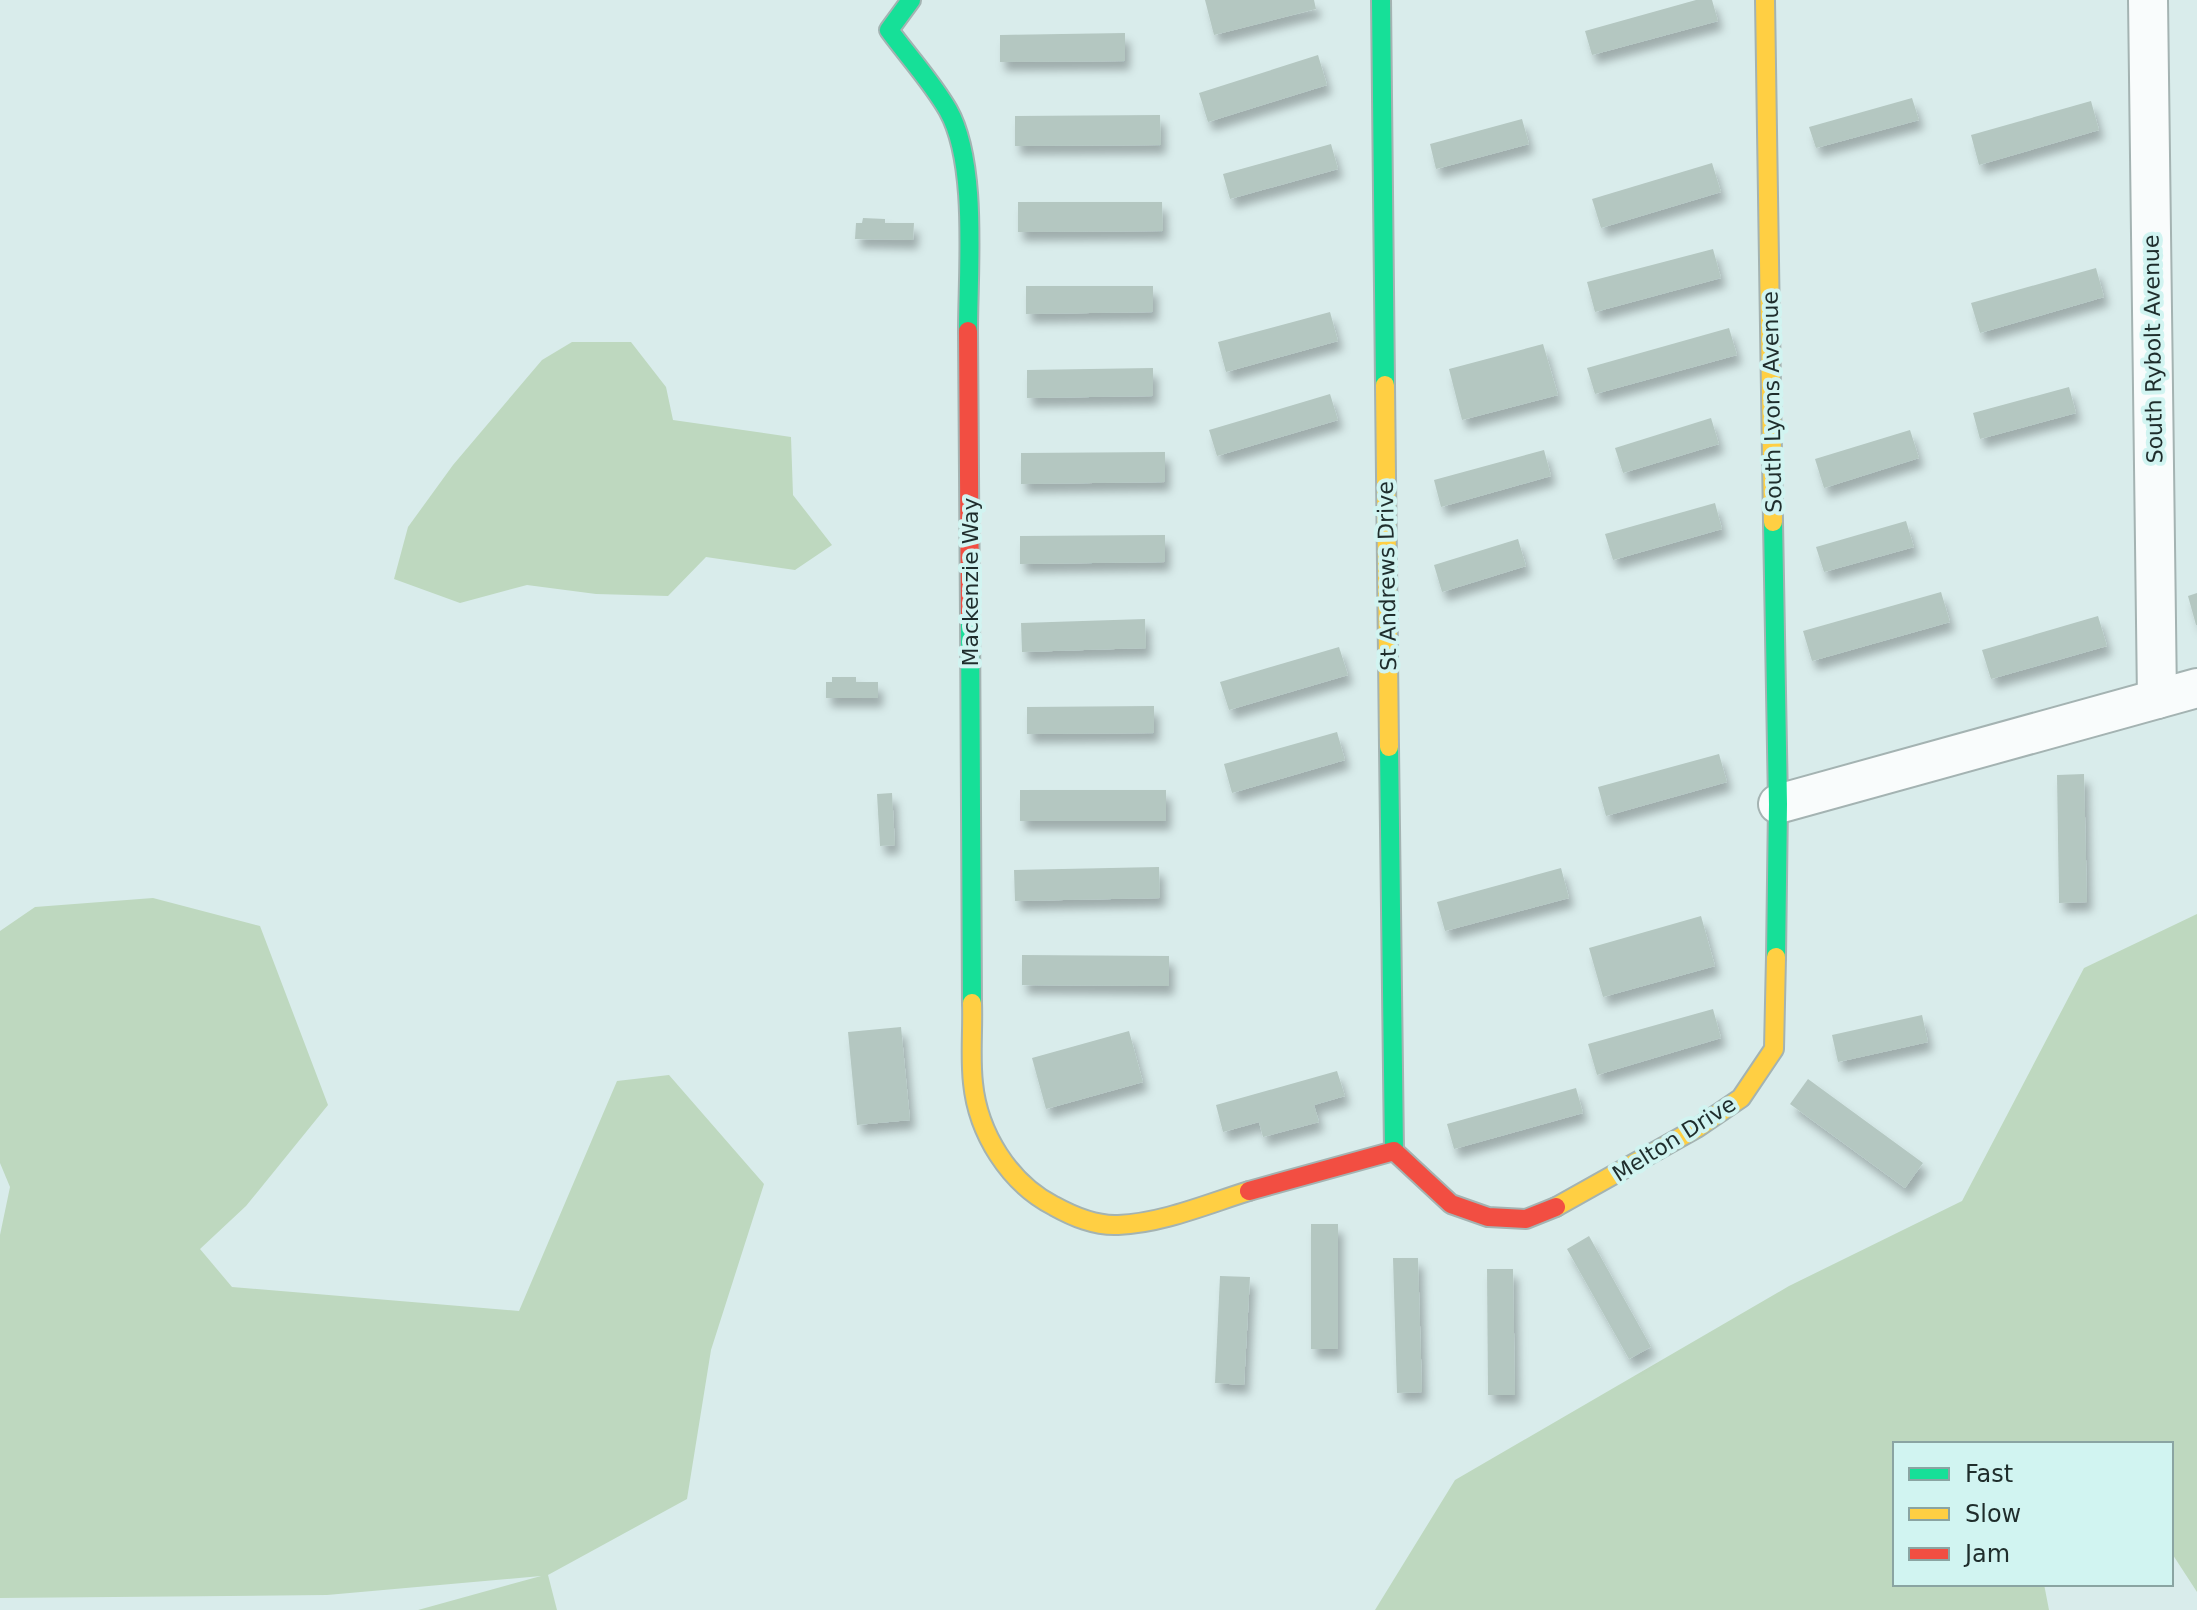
<svg xmlns="http://www.w3.org/2000/svg" width="2197" height="1610" font-family="'DejaVu Sans',sans-serif">
<style>
.forest{fill:#bed8bf}
.building{fill:#b4c7c1;filter:url(#shadow)}
.lines{fill:none;stroke-linecap:round;stroke-linejoin:round}
.street-casing{stroke:#a4b3b2;stroke-width:42}
.fast-casing{stroke:#a4b3b2;stroke-width:22}
.slow-casing{stroke:#a4b3b2;stroke-width:22}
.jam-casing{stroke:#a4b3b2;stroke-width:22}
.street{stroke:#f9fcfc;stroke-width:38}
.fast{stroke:#16e098;stroke-width:18}
.slow{stroke:#ffcf43;stroke-width:18}
.jam{stroke:#f24e42;stroke-width:18}
.labels{text-anchor:middle;dominant-baseline:central;stroke-width:8;stroke-linejoin:round;paint-order:stroke}
.street-label{font-size:22px;fill:#1f2d2c;stroke:#d1f4f1}
</style>
<defs>
<filter id="shadow"><feDropShadow dx="5" dy="9" stdDeviation="4" flood-color="#0004"/></filter>
</defs>
<rect width="100%" height="100%" fill="#d9eceb"/>
<!-- forest -->
<g class="forest">
<path d="M572,342H631L666,387L673,420L791,437L793,495L832,545L795,570L706,557L668,596L596,594L527,585L460,603L394,579L408,527L453,465L542,360Z"/>
<path d="M153,898L260,926L328,1105L246,1206L200,1249L232,1287L519,1311L617,1081L669,1075L764,1184L711,1350L687,1499L548,1575L557,1610H418L541,1576L327,1595L0,1598V1235L10,1187L0,1163V931L35,907Z"/>
<path d="M2197,914V1592L2171,1552V1444H1895V1584H2044L2049,1610H1375L1455,1480L1789,1286L1962,1201L2084,968Z"/>
</g>
<!-- building -->
<g class="building">
<path d="M1205,0H1314L1316,9L1214,35Z"/>
<path d="M1696,0H1712L1718,21L1592,55L1585,31Z"/>
<path d="M1125,33V61L1000,62V35Z"/>
<path d="M1318,55L1327,85L1208,122L1199,93Z"/>
<path d="M1912,98L1919,120L1816,148L1809,127Z"/>
<path d="M2091,101L2099,130L1979,165L1971,135Z"/>
<path d="M1160,115L1161,145L1015,146V116Z"/>
<path d="M1522,119L1529,144L1436,169L1430,144Z"/>
<path d="M1331,144L1338,169L1230,199L1223,174Z"/>
<path d="M1712,163L1721,192L1601,228L1592,199Z"/>
<path d="M1018,202H1162L1163,231L1018,232Z"/>
<path d="M863,218L885,219V223H914L913,240L855,239L856,223H862Z"/>
<path d="M1713,249L1721,278L1595,312L1587,282Z"/>
<path d="M2096,268L2104,297L1980,333L1971,303Z"/>
<path d="M1026,286H1153V312L1026,314Z"/>
<path d="M1330,312L1338,341L1226,372L1218,342Z"/>
<path d="M1729,328L1737,355L1595,394L1587,368Z"/>
<path d="M1543,344L1558,395L1462,420L1449,369Z"/>
<path d="M1153,368V396L1027,398V370Z"/>
<path d="M2069,387L2076,413L1980,439L1973,413Z"/>
<path d="M1330,394L1338,420L1217,456L1209,430Z"/>
<path d="M1711,418L1719,444L1623,473L1615,448Z"/>
<path d="M1910,430L1919,458L1824,488L1815,459Z"/>
<path d="M1544,450L1551,476L1441,507L1434,480Z"/>
<path d="M1165,452V482L1021,484V453Z"/>
<path d="M1715,503L1722,529L1613,560L1605,534Z"/>
<path d="M1906,521L1914,547L1824,572L1816,547Z"/>
<path d="M1165,535V562L1020,564V536Z"/>
<path d="M1518,539L1526,566L1442,592L1434,565Z"/>
<path d="M1941,592L1950,622L1812,661L1803,631Z"/>
<path d="M2197,593V625H2196L2188,596Z"/>
<path d="M2098,616L2107,646L1991,679L1982,650Z"/>
<path d="M1145,619L1146,648L1022,652L1021,623Z"/>
<path d="M1339,647L1348,675L1229,710L1220,682Z"/>
<path d="M832,677H856V682H878V698H826V682H832Z"/>
<path d="M1154,706V733L1027,734V707Z"/>
<path d="M1337,732L1345,760L1232,793L1224,764Z"/>
<path d="M1719,754L1727,782L1606,816L1598,787Z"/>
<path d="M2084,774L2087,902L2059,903L2057,775Z"/>
<rect x="1020" y="790" width="146" height="31"/>
<path d="M892,793L895,845L880,846L877,794Z"/>
<path d="M1159,867L1160,898L1015,901L1014,870Z"/>
<path d="M1561,868L1569,898L1445,931L1437,902Z"/>
<path d="M1701,916L1715,966L1603,997L1589,948Z"/>
<path d="M1022,955L1169,956V986L1022,985Z"/>
<path d="M1713,1009L1721,1038L1597,1075L1588,1044Z"/>
<path d="M1922,1015L1928,1042L1838,1062L1832,1035Z"/>
<path d="M901,1027L910,1120L857,1125L848,1032Z"/>
<path d="M1129,1031L1143,1082L1046,1109L1032,1058Z"/>
<path d="M1337,1071L1345,1096L1314,1105L1319,1122L1263,1137L1259,1122L1223,1132L1216,1105Z"/>
<path d="M1808,1079L1923,1163L1905,1188L1790,1104Z"/>
<path d="M1576,1088L1583,1113L1454,1149L1447,1124Z"/>
<rect x="1311" y="1224" width="27" height="125"/>
<path d="M1589,1236L1651,1347L1629,1359L1567,1249Z"/>
<path d="M1393,1258H1418L1422,1392L1397,1393Z"/>
<path d="M1487,1269H1513L1515,1395H1488Z"/>
<path d="M1220,1276L1250,1277L1244,1385L1215,1383Z"/>
</g>
<g class="lines">
<!-- street casing -->
<g class="street-casing">
<g id="street">
<path d="M2148,0L2157,699"/>
<path d="M1778,804L2197,688"/>
</g>
</g>
<!-- fast casing -->
<g class="fast-casing">
<g id="fast">
<path d="M911,0L889,30C908,56 932,82 948,110C978,163 968,270 968,331"/>
<path d="M1381,0L1385,385"/>
<path d="M1773,522L1778,804L1776,957"/>
<path d="M970,616L972,1003"/>
<path d="M1389,747L1394,1151"/>
</g>
</g>
<!-- slow casing -->
<g class="slow-casing">
<g id="slow">
<path d="M1765,0L1773,522"/>
<path d="M1385,385L1389,747"/>
<path d="M972,1003C973,1029 970,1057 973,1083C978,1133 1009,1183 1054,1206C1074,1217 1095,1226 1118,1225C1163,1223 1207,1204 1249,1191"/>
<path d="M1556,1207L1697,1128L1741,1098L1774,1049L1776,957"/>
</g>
</g>
<!-- jam casing -->
<g class="jam-casing">
<g id="jam">
<path d="M968,331L970,616"/>
<path d="M1249,1191L1394,1151L1451,1204L1488,1217L1526,1219L1556,1207"/>
</g>
</g>
<!-- street -->
<use href="#street" class="street"/>
<!-- fast -->
<use href="#fast" class="fast"/>
<!-- slow -->
<use href="#slow" class="slow"/>
<!-- jam -->
<use href="#jam" class="jam"/>
</g>
<g class="labels">
<!-- street labels -->
<g class="street-label">
<text transform="translate(2153 349) rotate(-91)">South Rybolt Avenue</text>
<text transform="translate(1772 402) rotate(-91)">South Lyons Avenue</text>
<text transform="translate(1387 576) rotate(-91)">St Andrews Drive</text>
<text transform="translate(970 582) rotate(-90)">Mackenzie Way</text>
<text transform="translate(1674 1139) rotate(-32)">Melton Drive</text>
</g>
</g>
<!-- legend -->
<rect x="1893" y="1442" width="280" height="144" fill="#d1f4f1" stroke="#8aa4a2" stroke-width="2"/>
<rect x="1909" y="1468" width="40" height="12" fill="#16e098" stroke="#8aa4a2" stroke-width="2"/>
<text x="1965" y="1482" font-size="24" fill="#1f2d2c">Fast</text>
<rect x="1909" y="1508" width="40" height="12" fill="#ffcf43" stroke="#8aa4a2" stroke-width="2"/>
<text x="1965" y="1522" font-size="24" fill="#1f2d2c">Slow</text>
<rect x="1909" y="1548" width="40" height="12" fill="#f24e42" stroke="#8aa4a2" stroke-width="2"/>
<text x="1965" y="1562" font-size="24" fill="#1f2d2c">Jam</text>
</svg>
